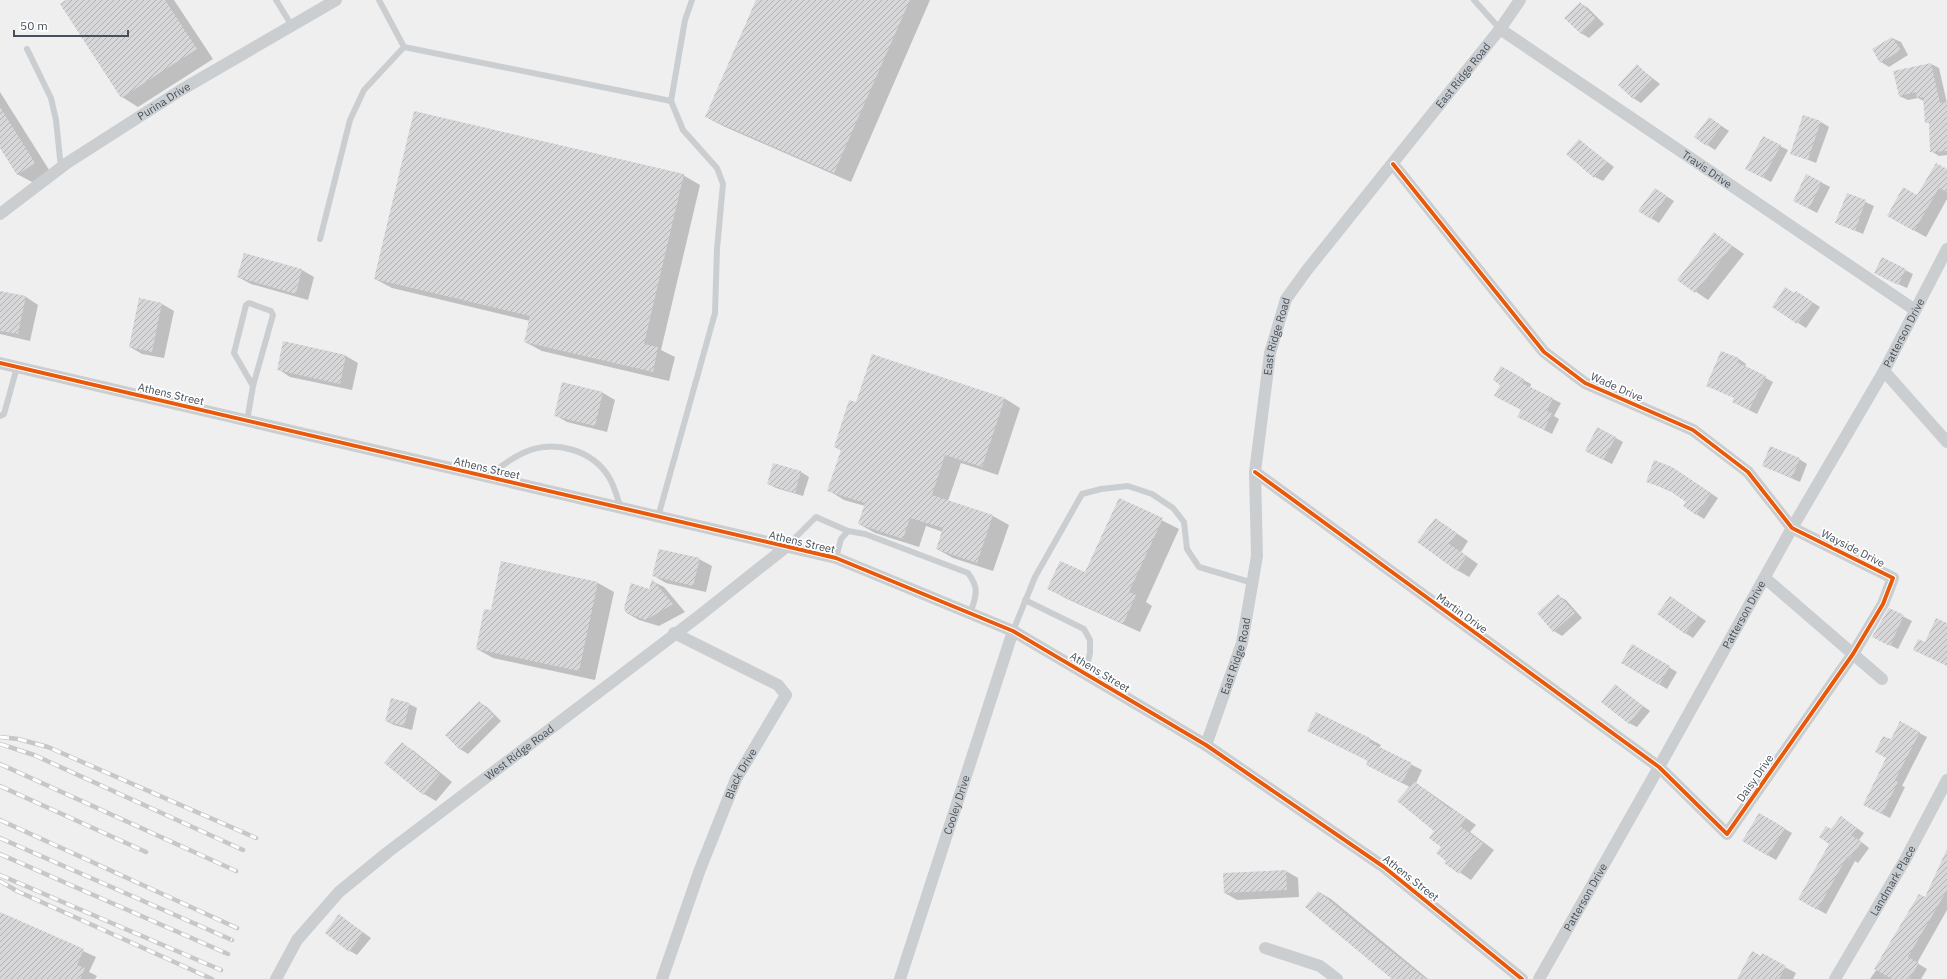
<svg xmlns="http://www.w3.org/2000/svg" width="1947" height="979" font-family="'IBM Plex Sans',sans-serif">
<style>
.shadow{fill:#0003}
.building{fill:url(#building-hatch)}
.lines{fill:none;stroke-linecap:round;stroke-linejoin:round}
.lane{stroke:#cbced0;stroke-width:6}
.street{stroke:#cbced0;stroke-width:12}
.rail-casing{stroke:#c5c7c9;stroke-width:4.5}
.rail{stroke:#fff;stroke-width:3;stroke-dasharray:9;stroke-linecap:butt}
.cycleway-casing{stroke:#fff;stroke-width:6}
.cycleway{stroke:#e8590c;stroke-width:4}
.labels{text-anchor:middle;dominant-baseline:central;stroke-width:3.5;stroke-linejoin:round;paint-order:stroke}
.street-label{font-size:11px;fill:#45505c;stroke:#fff}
</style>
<defs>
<pattern id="building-hatch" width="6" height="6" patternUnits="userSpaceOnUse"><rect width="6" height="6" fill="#d7d7d9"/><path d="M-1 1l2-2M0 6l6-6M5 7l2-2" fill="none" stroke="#b0b1b3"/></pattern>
</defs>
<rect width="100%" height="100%" fill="#f0efef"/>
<!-- shadow -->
<g class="shadow">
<path d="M68,0H174L213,59L138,107L122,97Z"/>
<path d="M757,0H930L851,182L723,126L706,117Z"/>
<path d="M1580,3L1588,8L1604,24L1589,38L1581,33Z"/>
<path d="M1892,38L1901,42L1908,55L1889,67L1881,62L1873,50Z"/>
<path d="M1931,64L1939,68L1947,103V155L1939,156L1931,151L1930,124L1926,122L1925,102L1918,98L1908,100L1899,96Z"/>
<path d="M1637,66L1660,84L1641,103L1633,98Z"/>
<path d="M0,92L51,173L34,183L17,174L0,146Z"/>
<path d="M1710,118L1729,131L1715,150L1695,137Z"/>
<path d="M1821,122L1829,127L1816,163L1791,153Z"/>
<path d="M1579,140L1614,167L1603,181L1595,177Z"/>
<path d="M1780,146L1788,150L1771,182L1755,173Z"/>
<path d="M1947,170V199L1926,237L1888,216L1918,196Z"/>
<path d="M683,175L700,185L661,350L675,357L669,381L542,351L525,342L530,321L392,288L375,279Z"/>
<path d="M1807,175L1830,187L1817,213L1802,205Z"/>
<path d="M1663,194L1674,201L1659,223L1639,211Z"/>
<path d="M1848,194L1874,206L1863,234L1837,223Z"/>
<path d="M1714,233L1744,254L1708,300L1679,280Z"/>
<path d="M244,254L302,270L314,277L308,300L251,284L238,277Z"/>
<path d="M1905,270L1913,274L1907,288L1884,278Z"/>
<path d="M0,292L26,297L38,305L30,341L0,334Z"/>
<path d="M1795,294L1804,297L1820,307L1806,328L1773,307Z"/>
<path d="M140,299L162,304L174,311L164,358L142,354L130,347Z"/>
<path d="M284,342L346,356L358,363L352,390L290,377L278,369Z"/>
<path d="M1721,352L1739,359L1746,364L1745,367L1773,382L1757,414L1741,406L1735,398L1707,385Z"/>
<path d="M1501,368L1531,384L1530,388L1561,403L1554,416L1559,419L1552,434L1518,417L1522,410Z"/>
<path d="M603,393L615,400L607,432L567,422L555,415Z"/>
<path d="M1004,398L1020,408L998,475L961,463L948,501L993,516L1009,525L993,571L953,558L937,549L943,532L926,526L919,547L875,533L859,524L865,506L844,500L828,490L842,451L835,447L857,404Z"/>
<path d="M1598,428L1623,442L1612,464L1594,455Z"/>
<path d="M1799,459L1807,464L1800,482L1763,466Z"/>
<path d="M774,464L801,472L809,477L803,496L776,488L768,484Z"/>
<path d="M1680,473L1718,498L1704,519L1696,514L1687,501L1674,493L1647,481Z"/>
<path d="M1120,499L1179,529L1146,602L1152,606L1140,632L1065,598L1048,588L1085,573Z"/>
<path d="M1436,519L1468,541L1461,552L1478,564L1469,577L1457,570Z"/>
<path d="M699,559L712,566L706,592L666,583L654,576Z"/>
<path d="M652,581L664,587L685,612L659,626L639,620L627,613L650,590Z"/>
<path d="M598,583L614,592L595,680L493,658L477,649L492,611Z"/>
<path d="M1558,596L1566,600L1582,618L1562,636L1554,631L1538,613Z"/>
<path d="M1671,597L1706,621L1693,638L1685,633Z"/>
<path d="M1890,610L1912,621L1898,649L1881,641Z"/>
<path d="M1632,645L1677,672L1667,689L1622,662Z"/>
<path d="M1615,686L1650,711L1637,727L1629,723Z"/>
<path d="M479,702L487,707L501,721L468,754L460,749Z"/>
<path d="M409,704L417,708L412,730L394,725L386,721Z"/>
<path d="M1317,713L1370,739L1381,745L1379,748L1422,770L1416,783L1476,825L1470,832L1494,850L1471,880L1446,863L1447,861L1435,831L1410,787L1378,771Z"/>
<path d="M1919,733L1927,737L1902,786L1905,787L1890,818L1864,805L1887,758L1891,741Z"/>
<path d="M402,744L414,751L452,782L436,801L424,794Z"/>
<path d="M1759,814L1792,833L1776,860L1743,841Z"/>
<path d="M1841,817L1864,833L1859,840L1869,848L1858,863L1855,861L1826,914L1799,899L1830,844L1831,830Z"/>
<path d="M1947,852V910L1917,963L1927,969L1921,979H1870L1925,899Z"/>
<path d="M1286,871L1298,878L1299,897L1237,900L1225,893Z"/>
<path d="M1319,892L1331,899L1428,979H1394Z"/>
<path d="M0,913L96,957L89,972L97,976L95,979H0Z"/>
<path d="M339,915L371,938L357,955L350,951Z"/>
<path d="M1762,955L1796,973L1793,979H1738Z"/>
</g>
<!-- building -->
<g class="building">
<path d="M66,0H165L197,49L121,98L60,4Z"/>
<path d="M756,0H910L834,173L705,117Z"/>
<path d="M1580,2L1596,19L1581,34L1564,18Z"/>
<path d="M1892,37L1901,50L1880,63L1872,49Z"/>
<path d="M1931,63L1940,103L1947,102V151L1930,152L1929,123H1925L1923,97L1917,98L1916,92L1899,96L1893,71Z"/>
<path d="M1637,64L1652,79L1633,99L1618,85Z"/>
<path d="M0,107L35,163L17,175L0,148Z"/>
<path d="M414,111L684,174L644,344L658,347L653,372L524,342L530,316L374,279Z"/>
<path d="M1803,115L1821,121L1808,160L1790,154Z"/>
<path d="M1709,117L1722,126L1706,146L1694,137Z"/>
<path d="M1763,136L1781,145L1763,178L1745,169Z"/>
<path d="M1579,139L1607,162L1594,178L1566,154Z"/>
<path d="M1936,163L1947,169V192L1939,188L1914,231L1887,216L1903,187L1917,195Z"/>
<path d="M1806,174L1822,182L1809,209L1793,201Z"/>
<path d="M1655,188L1667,196L1651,219L1638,211Z"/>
<path d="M1847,193L1866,200L1855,231L1835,223Z"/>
<path d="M1714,232L1732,246L1695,293L1677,280Z"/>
<path d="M244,253L302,269L296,294L237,277Z"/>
<path d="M1882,257L1906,269L1898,285L1874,273Z"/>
<path d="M1785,287L1794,293L1796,291L1813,302L1797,324L1772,307Z"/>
<path d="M0,291L26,296L18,334L0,331Z"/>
<path d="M139,298L162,303L152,352L129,347Z"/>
<path d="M283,341L346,355L340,384L277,370Z"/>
<path d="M1721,351L1739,358L1737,362L1766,376L1749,410L1732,402L1734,398L1706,386Z"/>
<path d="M872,354L1005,398L982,467L945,455L932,495L993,515L977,563L936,549L943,528L910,518L903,539L858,524L865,503L827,491L841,450L834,447L849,400L856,402Z"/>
<path d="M1501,366L1524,379L1522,383L1553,398L1547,411L1552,413L1544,430L1517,417L1521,410L1494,396L1500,385L1493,380Z"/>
<path d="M562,382L603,392L595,426L554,416Z"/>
<path d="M1597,427L1616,437L1603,460L1585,451Z"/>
<path d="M1770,446L1800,458L1792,478L1762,466Z"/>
<path d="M1654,460L1672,467L1711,493L1696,515L1683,506L1686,502L1667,489L1646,482Z"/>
<path d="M773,463L801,471L795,493L767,484Z"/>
<path d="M1119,498L1163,518L1129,592L1136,595L1123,624L1047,589L1060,561L1085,572Z"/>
<path d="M1435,518L1457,533L1449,544L1467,556L1457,571L1417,542Z"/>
<path d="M659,549L700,558L693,586L652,576Z"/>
<path d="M501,561L598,582L579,671L476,649L484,609L491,610Z"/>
<path d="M652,579L673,604L646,620L626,613L624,608L631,583L649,589Z"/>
<path d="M1558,594L1575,613L1553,632L1537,613Z"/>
<path d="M1670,596L1698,616L1685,634L1657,614Z"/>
<path d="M1889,608L1904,615L1890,646L1872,637Z"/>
<path d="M1936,618L1947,623V666L1913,650L1918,639L1925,642Z"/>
<path d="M1632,644L1670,666L1659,685L1621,663Z"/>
<path d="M1615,684L1643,706L1629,724L1601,702Z"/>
<path d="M391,698L410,703L404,726L385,721Z"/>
<path d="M479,701L494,716L460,750L445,735Z"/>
<path d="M1316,712L1370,738L1369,742L1412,763L1402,783L1366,765L1368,761L1307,731Z"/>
<path d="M1900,721L1920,732L1895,780L1898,782L1882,814L1863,805L1886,758L1875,752L1883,736L1891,739Z"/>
<path d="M402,742L440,774L423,795L384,763Z"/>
<path d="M1414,781L1451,810L1452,808L1466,818L1460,826L1483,843L1459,874L1444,863L1446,861L1436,853L1441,847L1429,838L1434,831L1397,801Z"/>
<path d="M1759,813L1785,828L1768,856L1742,841Z"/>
<path d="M1841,816L1857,828L1851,835L1862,842L1849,859L1847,857L1817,910L1798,899L1829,844L1819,837L1826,826L1831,829Z"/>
<path d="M1947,849V890L1908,957L1919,963L1909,979H1892L1874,969L1919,894L1925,897Z"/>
<path d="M1286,870L1287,890L1224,893L1223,873Z"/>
<path d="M1318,891L1382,944L1426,979H1392L1369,960L1305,907Z"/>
<path d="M0,912L84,949L77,965L85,968L80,979H0Z"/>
<path d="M339,914L363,933L349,952L325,933Z"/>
<path d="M1752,951L1761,956L1762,953L1786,966L1779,979H1737Z"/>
</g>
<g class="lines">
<!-- lane -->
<g class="lane">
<path d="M276,0L292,26"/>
<path d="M379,0L404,47L671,101"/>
<path d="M1474,0L1500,29"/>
<path d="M27,49L51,98L56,120L61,168"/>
<path d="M320,239L350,120L364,90L404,47"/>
<path d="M0,416L4,414L17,367"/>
<path d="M247,421L253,386L273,315L271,311L249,303L246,305L234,353L253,386"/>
<path d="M488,476C499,468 510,459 523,453C553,439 593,449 610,479C615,488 617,498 621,508"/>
<path d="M658,517L715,313L717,249L723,184L717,168L683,130L671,101L685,20L692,0"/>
<path d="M787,546L816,517L848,531"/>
<path d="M836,558L841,539L848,531L865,534L968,573C980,589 976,596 970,614"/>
<path d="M1025,600L1084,629L1090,640V653L1085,674"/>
<path d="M1013,631L1035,577L1082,494L1101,489L1128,486L1152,494L1173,508L1184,522L1187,549L1199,567L1253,583"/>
</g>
<!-- street -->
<g class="street">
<path id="s1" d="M1500,29L1915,310"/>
<path id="s2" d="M0,214L67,163L181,90L336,0"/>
<path d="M0,363L836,558L1013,631L1206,745L1384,867L1522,979"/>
<path d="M1884,371L1947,442"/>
<path d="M1255,472L1659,767L1727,834L1853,654L1883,604L1893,578L1792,528L1748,472L1693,430L1585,383L1544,352L1393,164"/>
<path d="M1765,578L1882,679"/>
<path id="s3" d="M1206,745L1242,643L1257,556L1255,472L1270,353L1286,299L1307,270L1500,29L1520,0"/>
<path d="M1265,948L1320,966L1337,979"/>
<path id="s4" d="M276,979L297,940L339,892L388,852L699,616L786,547"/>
<path id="s5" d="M662,979L699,872L736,779L786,695L778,685L674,633"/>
<path id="s6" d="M900,979L1013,631"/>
<path id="s7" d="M1539,979L1659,767L1792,528L1884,371L1947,249"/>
<path id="s8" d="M1835,979L1905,860L1947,780"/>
</g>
<!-- rail casing -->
<g class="rail-casing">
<g id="rail">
<path d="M0,737L18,739L48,747L256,838"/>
<path d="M0,744L34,755L243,850"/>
<path d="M0,764L236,871"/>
<path d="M0,786L146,852"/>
<path d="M0,820L237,928"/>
<path d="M0,838L232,940"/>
<path d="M0,854L228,954"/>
<path d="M0,875L221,970"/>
<path d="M0,881L17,891L212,979"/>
</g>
</g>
<!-- rail -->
<use href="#rail" class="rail"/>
<!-- cycleway casing -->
<g class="cycleway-casing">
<g id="cycleway">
<path d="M0,363L836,558L1013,631L1206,745L1384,867L1522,979"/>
<path d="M1255,472L1659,767L1727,834L1853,654L1883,604L1893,578L1792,528L1748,472L1693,430L1585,383L1544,352L1393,164"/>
</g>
</g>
<!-- cycleway -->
<use href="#cycleway" class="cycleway"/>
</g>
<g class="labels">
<!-- street labels -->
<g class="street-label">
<text stroke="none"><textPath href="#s3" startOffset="742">East Ridge Road</textPath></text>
<text stroke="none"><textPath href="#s2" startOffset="199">Purina Drive</textPath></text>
<text stroke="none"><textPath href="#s1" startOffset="250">Travis Drive</textPath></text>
<text stroke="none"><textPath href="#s7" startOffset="742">Patterson Drive</textPath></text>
<text stroke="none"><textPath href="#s3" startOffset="418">East Ridge Road</textPath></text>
<text transform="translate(1617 387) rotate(24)">Wade Drive</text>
<text transform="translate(171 394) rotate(13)">Athens Street</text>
<text transform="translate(487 468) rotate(13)">Athens Street</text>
<text transform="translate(802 542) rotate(13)">Athens Street</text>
<text transform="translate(1853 548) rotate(27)">Wayside Drive</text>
<text transform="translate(1462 613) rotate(36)">Martin Drive</text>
<text stroke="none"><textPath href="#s7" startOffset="418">Patterson Drive</textPath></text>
<text stroke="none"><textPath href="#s3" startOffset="94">East Ridge Road</textPath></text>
<text transform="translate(1100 672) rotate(31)">Athens Street</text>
<text stroke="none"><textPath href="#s4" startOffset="336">West Ridge Road</textPath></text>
<text stroke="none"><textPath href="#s5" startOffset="220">Black Drive</textPath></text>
<text transform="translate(1755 778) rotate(-55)">Daisy Drive</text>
<text stroke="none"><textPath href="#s6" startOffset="183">Cooley Drive</textPath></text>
<text transform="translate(1411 878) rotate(38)">Athens Street</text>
<text stroke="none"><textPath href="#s8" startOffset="114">Landmark Place</textPath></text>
<text stroke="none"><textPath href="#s7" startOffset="94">Patterson Drive</textPath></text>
</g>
</g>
<!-- scale -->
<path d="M14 30v6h114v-6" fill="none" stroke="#45505c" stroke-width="2"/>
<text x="20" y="30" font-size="12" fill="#45505c" stroke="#ffffff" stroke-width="3" paint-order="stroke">50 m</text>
</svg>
